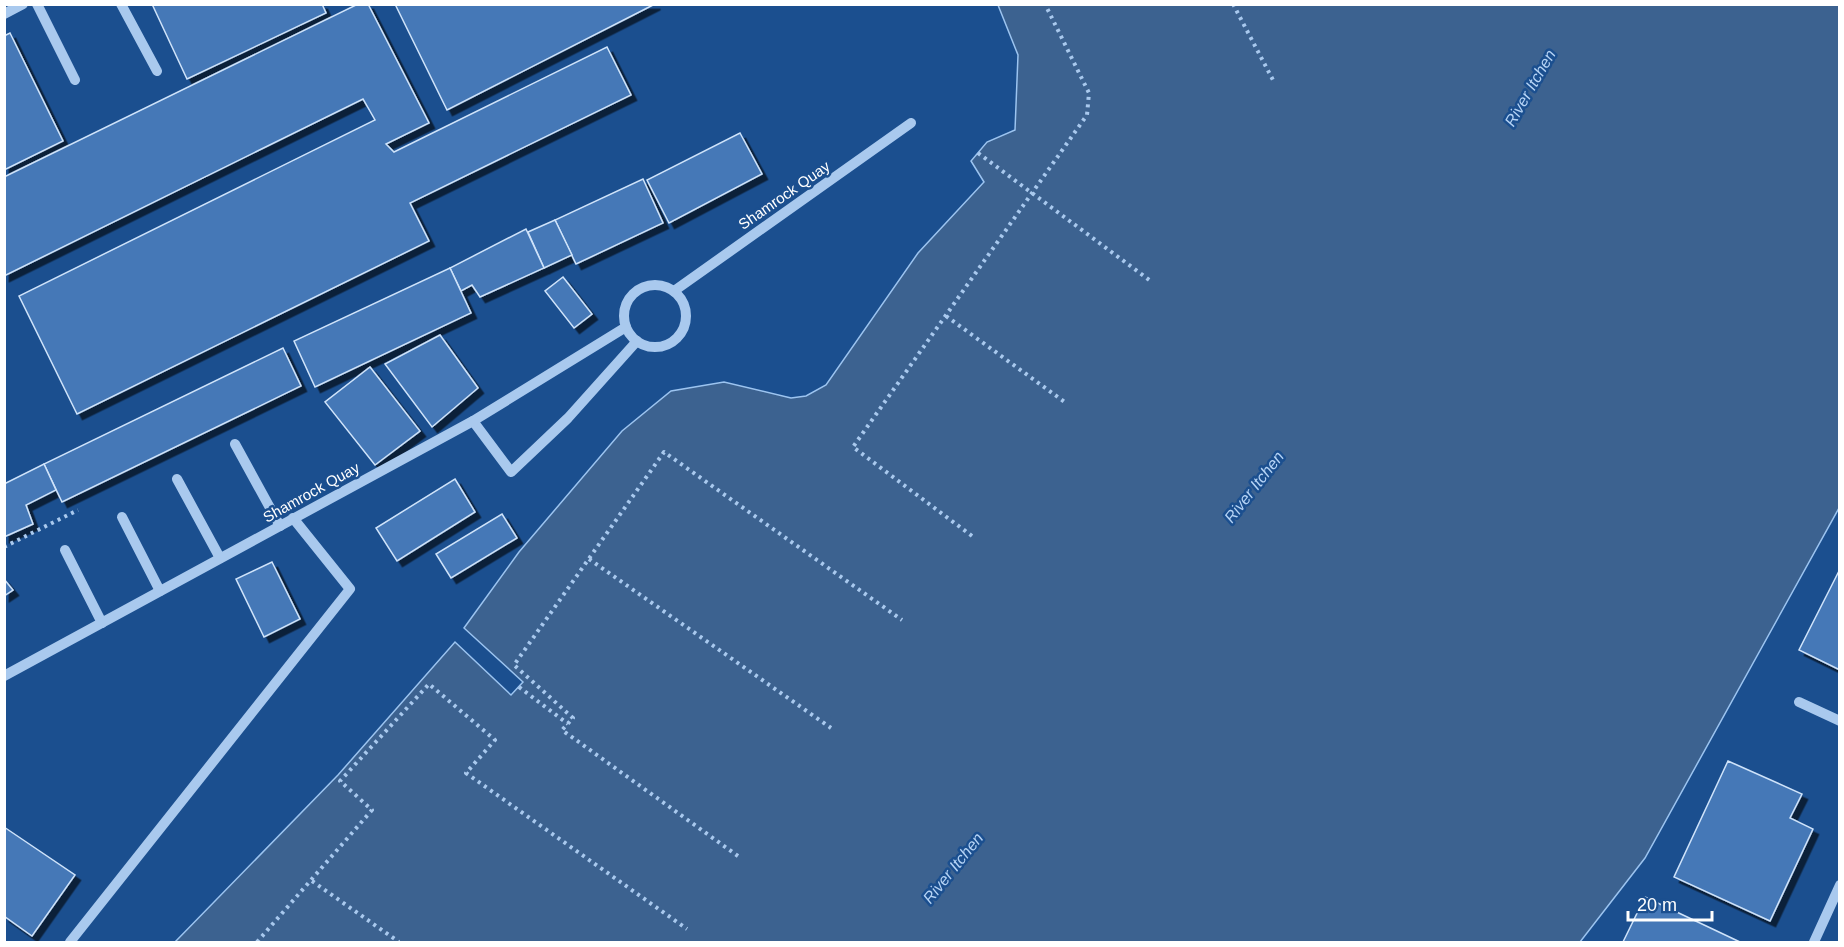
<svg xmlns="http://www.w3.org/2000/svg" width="1844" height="947" font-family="Helvetica,sans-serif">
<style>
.water{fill:#3c6290;stroke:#9cc4f0;stroke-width:1.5}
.building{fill:#4478b7;stroke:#cfe3fa;stroke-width:1.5;filter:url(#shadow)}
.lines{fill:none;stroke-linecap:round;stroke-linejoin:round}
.path{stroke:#a9c9ee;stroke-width:4;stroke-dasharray:3 4.5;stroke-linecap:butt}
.minor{stroke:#a9c9ee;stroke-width:10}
.labels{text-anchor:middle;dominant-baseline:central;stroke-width:5;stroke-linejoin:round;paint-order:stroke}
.street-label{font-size:15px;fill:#fff;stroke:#1b4f8f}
.water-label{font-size:16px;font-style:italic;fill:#b5d3f5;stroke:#1b4f8f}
</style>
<defs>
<filter id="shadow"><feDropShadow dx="5.5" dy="5.5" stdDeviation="0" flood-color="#0009"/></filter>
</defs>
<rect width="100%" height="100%" fill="#1b4f8f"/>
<!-- water -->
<path class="water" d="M998,5H1839V508L1645,858L1580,942H175L338,775L455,642L511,695L523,682L464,628L519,552L622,431L671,391L724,382L791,398L806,396L826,385L918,253L984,182L971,161L987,142L1015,130L1018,55Z"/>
<!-- building -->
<g class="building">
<path d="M152,4H322L326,13L187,79Z"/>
<path d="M358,4H368L429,123L386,144L394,152L607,47L631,95L410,203L429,241L77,414L19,296L375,120L363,99L4,276V177Z"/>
<path d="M395,4H655L447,110Z"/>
<path d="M10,33L63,141L4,170V36Z"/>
<path d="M740,133L762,174L669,223L647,180Z"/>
<path d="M643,179L663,223L576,264L555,220Z"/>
<path d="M555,220L572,255L544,268L528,232Z"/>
<path d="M526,229L544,268L480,297L472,285L461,291L450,268Z"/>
<path d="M450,268L471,313L315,387L294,341Z"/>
<path d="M563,277L592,314L574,328L545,291Z"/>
<path d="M440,335L478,388L432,427L385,364Z"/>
<path d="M283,348L301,386L62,502L44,464Z"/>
<path d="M370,367L420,431L375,465L325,402Z"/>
<path d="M44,464L56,490L26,505L33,524L4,537V484Z"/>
<path d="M455,479L475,512L397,561L376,528Z"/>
<path d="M502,514L517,538L451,578L436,554Z"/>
<path d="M272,562L300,619L264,637L236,579Z"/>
<path d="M1840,569V670L1799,650Z"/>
<path d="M4,579L13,590L4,596Z"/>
<path d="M1728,761L1802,794L1790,818L1813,829L1770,921L1674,877Z"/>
<path d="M4,827L75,875L32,936L4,916Z"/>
<path d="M1645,897L1740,942H1623Z"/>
</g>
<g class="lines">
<!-- path -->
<g class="path">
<path d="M1233,4L1274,82"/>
<path d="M978,153L1152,282"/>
<path d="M946,316L1066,403"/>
<path d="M972,536L853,447L1087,115L1089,93L1045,4"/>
<path d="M4,547L78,510"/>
<path d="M589,559L831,728"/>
<path d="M519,687L568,724"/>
<path d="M738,856L562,730L573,718L514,665L664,452L902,620"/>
<path d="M312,881L399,942"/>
<path d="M257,942L372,810L340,781L429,684L495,740L466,773L687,929"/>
</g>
<!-- minor -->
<g class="minor">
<path d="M37,4L75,80"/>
<path d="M121,4L157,71"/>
<path d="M4,14L23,4"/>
<circle cx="655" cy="316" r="31"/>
<path d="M674,291L911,123"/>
<path d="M473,421L511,472L568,418L637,341"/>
<path d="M235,444L280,526"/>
<path d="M177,479L220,558"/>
<path d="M122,517L160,591"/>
<path d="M65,550L102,623"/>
<path d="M4,676L473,421L626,327"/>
<path d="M1799,702L1840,721"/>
<path d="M70,942L350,589L293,518"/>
<path d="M1814,942L1840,885"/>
</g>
</g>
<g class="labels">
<!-- street labels -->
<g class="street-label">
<text transform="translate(784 195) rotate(-35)">Shamrock Quay</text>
<text transform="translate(311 492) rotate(-29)">Shamrock Quay</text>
</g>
<!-- water labels -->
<g class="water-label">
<text transform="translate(1530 88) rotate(-60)">River Itchen</text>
<text transform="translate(1254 487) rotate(-52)">River Itchen</text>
<text transform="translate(953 868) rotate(-51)">River Itchen</text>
</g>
</g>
<!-- border -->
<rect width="1844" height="947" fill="none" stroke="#ffffff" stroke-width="12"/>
<!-- scale -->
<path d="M1628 911v9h84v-9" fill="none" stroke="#ffffff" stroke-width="3"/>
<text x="1637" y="911" font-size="18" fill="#ffffff" stroke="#1b4f8f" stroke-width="4.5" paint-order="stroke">20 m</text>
</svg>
